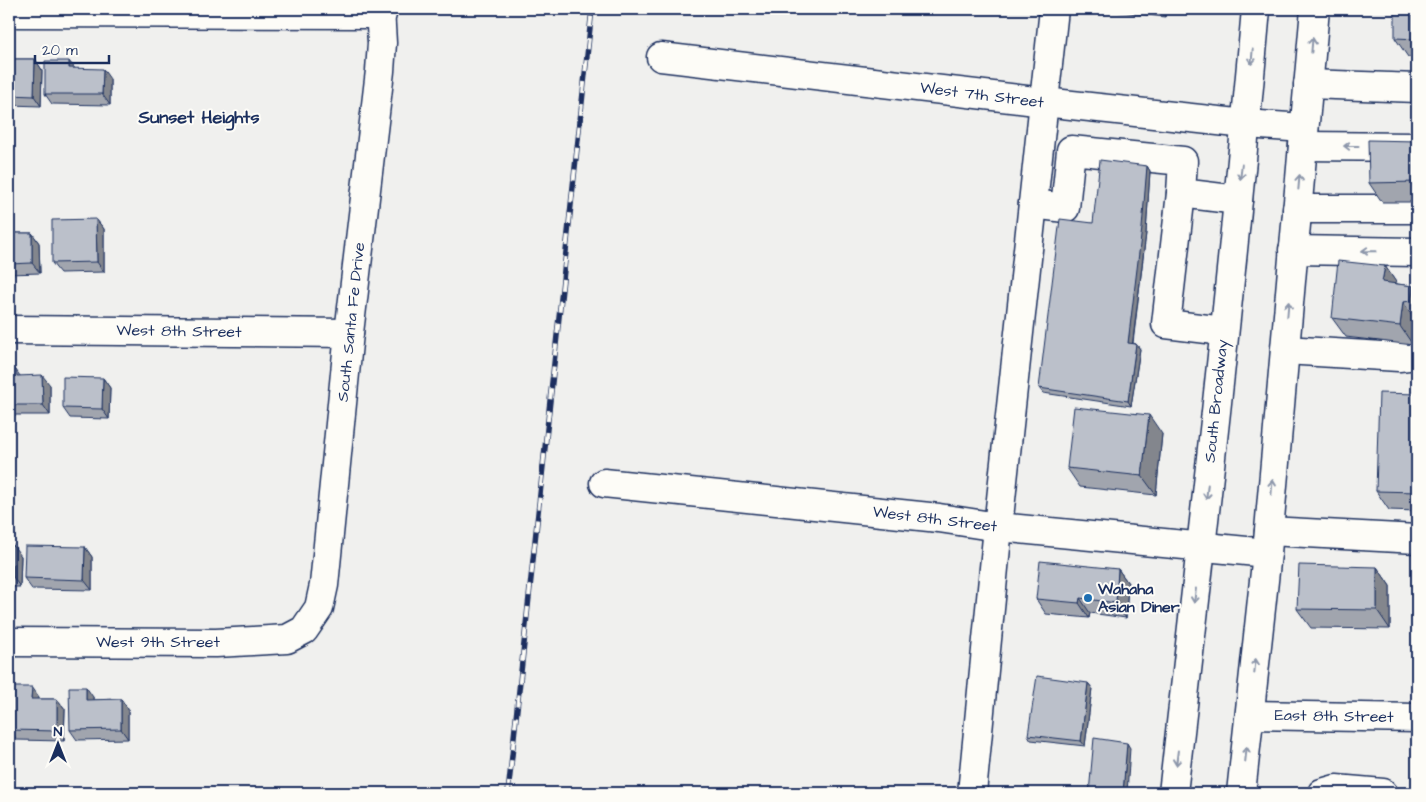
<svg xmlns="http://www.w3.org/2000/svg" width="1426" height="802" font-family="'Architects Daughter',sans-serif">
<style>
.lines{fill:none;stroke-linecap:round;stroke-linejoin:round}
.minor-casing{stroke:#1b2f5e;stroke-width:31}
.major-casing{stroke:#1b2f5e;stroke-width:31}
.minor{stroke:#fdfcf7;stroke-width:28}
.major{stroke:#fdfcf7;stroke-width:28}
.rail-casing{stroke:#1b2f5e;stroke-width:5.5}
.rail{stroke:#fdfcf7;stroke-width:4;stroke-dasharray:11;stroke-linecap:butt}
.wall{fill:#a1a5ae;stroke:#1b2f5e}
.shaded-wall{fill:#83868d;stroke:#1b2f5e}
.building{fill:#bbc0ca;stroke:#1b2f5e}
.oneway{stroke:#8c96aa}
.poi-dot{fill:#1f6fb2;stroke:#fdfcf7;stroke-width:2}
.labels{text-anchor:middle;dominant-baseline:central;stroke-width:4;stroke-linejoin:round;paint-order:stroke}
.street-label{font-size:16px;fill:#1b2f5e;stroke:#fdfcf7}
.poi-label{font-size:16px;font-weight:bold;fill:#1b2f5e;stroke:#fdfcf7;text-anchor:start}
.neighbourhood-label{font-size:18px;font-weight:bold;fill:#1b2f5e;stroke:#fdfcf7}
</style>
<rect width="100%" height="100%" fill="#f0f0ee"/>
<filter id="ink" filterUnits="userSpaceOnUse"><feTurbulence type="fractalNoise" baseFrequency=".02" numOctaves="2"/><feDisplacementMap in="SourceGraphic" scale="10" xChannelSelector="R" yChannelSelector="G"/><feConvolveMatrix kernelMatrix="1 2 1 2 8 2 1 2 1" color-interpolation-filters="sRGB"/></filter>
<g filter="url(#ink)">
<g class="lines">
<!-- minor casing -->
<g class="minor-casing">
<g id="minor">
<path d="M9,13L382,14"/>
<path d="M661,57L1044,102L1246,124L1304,128"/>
<path d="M1308,84L1417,88"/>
<path d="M1303,146L1417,147"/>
<path d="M1181,193L1166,324L1224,331"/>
<path d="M1033,204L1065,208L1071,150L1183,161L1181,193L1238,200"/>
<path d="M1297,209H1417"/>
<path d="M1293,250L1417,252"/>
<path d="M9,330L349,333"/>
<path d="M1285,350L1399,357L1417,355"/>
<path d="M604,483L939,518L998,527L1267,553"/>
<path d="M1269,531L1417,539"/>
<path d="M9,642L216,643L287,639L304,630L319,608L324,585L349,333L380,71L382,43L380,9"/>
<path d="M1250,715L1417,718"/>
<path d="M972,793L998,527L1054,9"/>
<path d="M1322,793L1336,789L1383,793"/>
</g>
</g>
<!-- major casing -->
<g class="major-casing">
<g id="major">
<path d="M1173,793C1203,532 1233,271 1256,9"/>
<path d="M1241,793L1267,553L1315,9"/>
</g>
</g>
<!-- minor -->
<use href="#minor" class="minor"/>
<!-- major -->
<use href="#major" class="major"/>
<!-- rail casing -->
<g class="rail-casing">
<path id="rail" d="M508,793L592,9"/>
</g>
<!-- rail -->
<use href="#rail" class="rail"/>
</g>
<!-- wall -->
<g class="wall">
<path d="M1096,9H1166L1165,17Z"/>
<path d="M1417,9V57H1408L1395,38Z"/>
<path d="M9,59H35L42,70L41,106L9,105Z"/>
<path d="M110,79V105L52,104L45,94Z"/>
<path d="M1417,141V202H1382L1369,183Z"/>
<path d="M1147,166L1150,171L1146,233L1133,343L1136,344L1140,349L1131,406L1043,393L1039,388L1093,223Z"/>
<path d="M96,219L104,229V272L60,273L52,263Z"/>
<path d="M9,233H32L39,243L40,273L9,274Z"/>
<path d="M1385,266L1397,284L1413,286L1417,292V320L1416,321L1413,345L1346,337L1332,318Z"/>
<path d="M9,370H16L20,376L50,385V415H11L9,412Z"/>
<path d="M103,378L110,388L109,419L70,418L63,408Z"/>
<path d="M1417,394V511L1389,510L1376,491Z"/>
<path d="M1162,434L1156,495L1080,487L1067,468Z"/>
<path d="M9,545L21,556L20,587H9Z"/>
<path d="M85,547L92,557V590L32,589L24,578Z"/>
<path d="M1377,567L1390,586V629L1311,628L1297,609Z"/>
<path d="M1118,569L1128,583L1126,618L1090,613L1089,618L1046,614L1036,599Z"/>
<path d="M1088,683L1092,688L1085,746L1031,740L1028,735Z"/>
<path d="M39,697V699H57L65,709L64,741L17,740L10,730Z"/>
<path d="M93,697V700L121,699L128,709V739L77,740L70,730Z"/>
</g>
<!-- shaded-wall -->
<g class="shaded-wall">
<path d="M1162,9H1166L1165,17L1162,12Z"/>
<path d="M35,59L42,70L41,106L34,96Z"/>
<path d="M69,61L77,71L69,68Z"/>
<path d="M103,69L110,79V105L102,94Z"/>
<path d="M1147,166L1150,171L1146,233L1132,348L1128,343Z"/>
<path d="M96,219L104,229V272L97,262Z"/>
<path d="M32,233L39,243L40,273L32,263Z"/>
<path d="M1385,266L1398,285L1382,282Z"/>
<path d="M1413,286L1417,292V310L1411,301Z"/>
<path d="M1403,302L1416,321L1413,345L1400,326Z"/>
<path d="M1136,344L1140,349L1131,406L1128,401Z"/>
<path d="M42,375L50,385V415L43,405Z"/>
<path d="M103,378L110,388L109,419L102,409Z"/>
<path d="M1149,415L1162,434L1156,495L1142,476Z"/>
<path d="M13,545L21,556L20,587L13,577Z"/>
<path d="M85,547L92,557V590L84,580Z"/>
<path d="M1377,567L1390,586V629L1377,610Z"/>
<path d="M1118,569L1128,583L1126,618L1116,603Z"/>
<path d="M1080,598L1090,613L1089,618L1079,603Z"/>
<path d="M1088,683L1092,688L1085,746L1081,741Z"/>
<path d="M32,687L39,697V709L31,699Z"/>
<path d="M86,687L93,697V710L86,700Z"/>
<path d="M57,699L65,709L64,741L57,731Z"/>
<path d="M121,699L128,709V739L121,729Z"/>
<path d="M1127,743L1130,748L1127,793H1123Z"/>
</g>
<!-- building -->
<g class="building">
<path d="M1134,9H1162V12Z"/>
<path d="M1395,9H1417V39L1395,38Z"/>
<path d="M9,59H35L34,96L9,95Z"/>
<path d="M45,61H69V68L103,69L102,94H45Z"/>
<path d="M1368,140L1417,141V182L1369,183Z"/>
<path d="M1100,160L1147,166L1142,228L1128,343L1136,344L1128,401L1039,388L1060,219L1093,223Z"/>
<path d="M96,219L97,262L52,263V220Z"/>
<path d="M9,233H32V263L9,264Z"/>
<path d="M1338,261L1385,266L1382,282L1413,286L1411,301L1403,302L1400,326L1332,318Z"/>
<path d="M9,370H16L17,376L42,375L43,405H9Z"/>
<path d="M63,377L103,378L102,409L63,408Z"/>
<path d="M1379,393L1417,394V492L1376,491Z"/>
<path d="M1074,407L1149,415L1142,476L1067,468Z"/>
<rect x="9" y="545" width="4" height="32"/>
<path d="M25,546L85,547L84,580L24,578Z"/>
<path d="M1040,561L1118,569L1116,603L1080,598L1079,603L1036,599Z"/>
<path d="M1299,565L1377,567V610L1297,609Z"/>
<path d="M1037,676L1088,683L1081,741L1028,735Z"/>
<path d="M11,687H32L31,699H57V731L10,730Z"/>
<path d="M69,687H86V700L121,699V729L70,730Z"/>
<path d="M1094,738L1127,743L1123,793H1089Z"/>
</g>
<!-- one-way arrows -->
<defs><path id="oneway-shaft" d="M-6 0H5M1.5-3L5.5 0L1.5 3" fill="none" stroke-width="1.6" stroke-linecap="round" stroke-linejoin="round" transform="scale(1.25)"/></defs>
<g class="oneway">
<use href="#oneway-shaft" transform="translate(1312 45) rotate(-85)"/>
<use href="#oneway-shaft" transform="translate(1252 57) rotate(95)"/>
<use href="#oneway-shaft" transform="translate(1351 146) rotate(-180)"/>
<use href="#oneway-shaft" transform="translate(1241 172) rotate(96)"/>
<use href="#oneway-shaft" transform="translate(1299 182) rotate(-85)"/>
<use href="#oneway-shaft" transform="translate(1369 251) rotate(-179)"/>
<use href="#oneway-shaft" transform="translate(1288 309) rotate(-85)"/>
<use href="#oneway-shaft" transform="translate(1272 487) rotate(-85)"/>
<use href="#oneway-shaft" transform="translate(1207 492) rotate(96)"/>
<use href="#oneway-shaft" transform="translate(1195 596) rotate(97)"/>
<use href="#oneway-shaft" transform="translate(1255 666) rotate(-84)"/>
<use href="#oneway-shaft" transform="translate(1246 754) rotate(-84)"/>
<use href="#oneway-shaft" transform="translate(1177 758) rotate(97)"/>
</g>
</g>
<!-- markers -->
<circle class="poi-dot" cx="1088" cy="598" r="5"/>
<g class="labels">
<!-- street labels -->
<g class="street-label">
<text transform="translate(982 95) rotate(7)">West 7th Street</text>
<text transform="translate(351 322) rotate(-84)">South Santa Fe Drive</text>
<text transform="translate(179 331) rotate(1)">West 8th Street</text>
<text transform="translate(1216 401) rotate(-84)">South Broadway</text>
<text transform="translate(935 519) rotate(7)">West 8th Street</text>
<text x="158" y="642">West 9th Street</text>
<text transform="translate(1334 716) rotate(1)">East 8th Street</text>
</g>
<!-- poi labels -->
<g class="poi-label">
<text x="1098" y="589">Wahaha<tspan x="1098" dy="18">Asian Diner</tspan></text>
</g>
<!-- neighbourhood labels -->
<g class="neighbourhood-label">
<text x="199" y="117">Sunset Heights</text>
</g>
</g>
<!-- margin -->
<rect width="1426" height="802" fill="none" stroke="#fdfcf7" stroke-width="30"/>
<rect x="15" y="15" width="1396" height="772" fill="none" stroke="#1b2f5e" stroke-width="2" filter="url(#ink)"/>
<!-- north arrow -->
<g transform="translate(58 744)" stroke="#fdfcf7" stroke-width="4" paint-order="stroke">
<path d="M0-4L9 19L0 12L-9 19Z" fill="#1b2f5e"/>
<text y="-8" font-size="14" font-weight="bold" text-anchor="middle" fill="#1b2f5e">N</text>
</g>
<!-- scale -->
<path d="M35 55v8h74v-8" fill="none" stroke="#1b2f5e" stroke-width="2.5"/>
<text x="42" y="55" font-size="15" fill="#1b2f5e" stroke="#fdfcf7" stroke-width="4" paint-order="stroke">20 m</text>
</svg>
